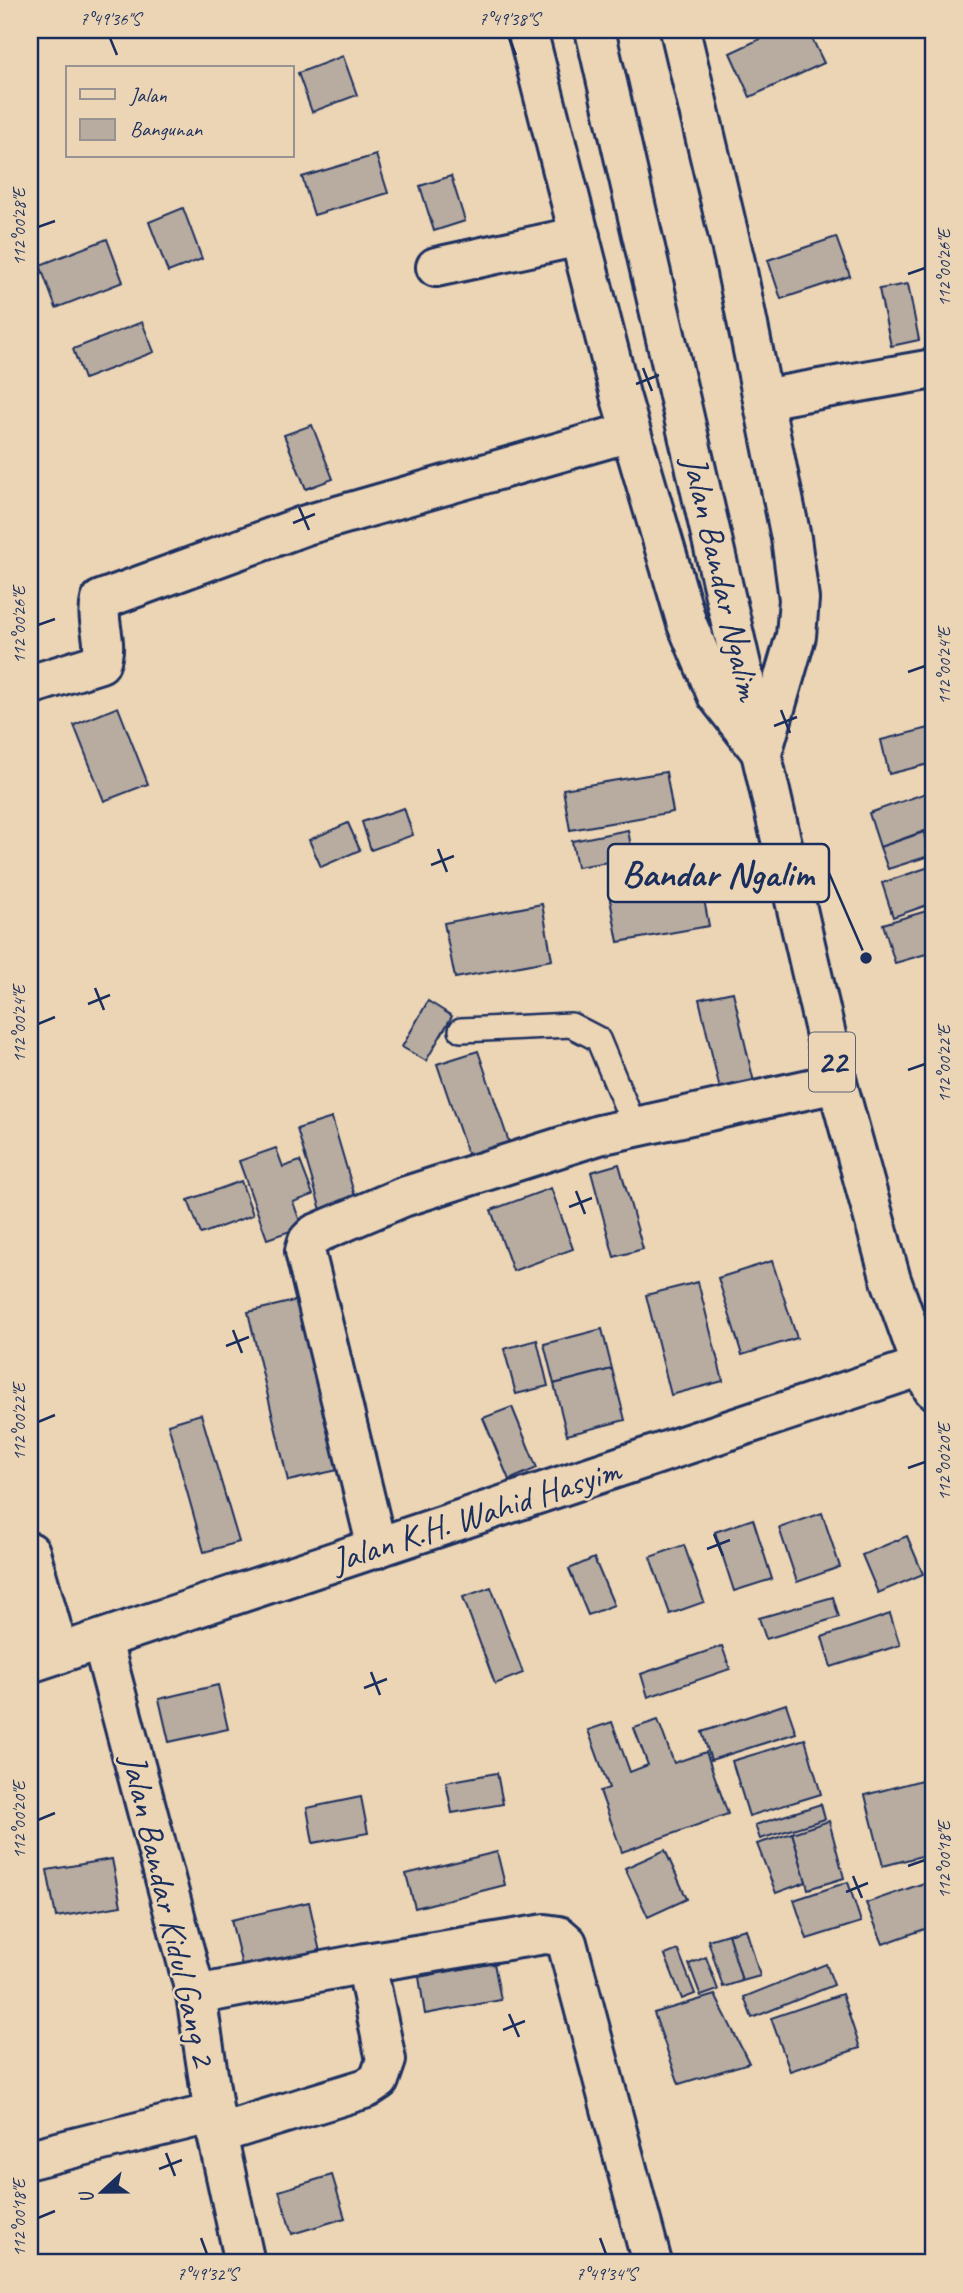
<svg xmlns="http://www.w3.org/2000/svg" width="963" height="2293" font-family="Caveat,sans-serif">
<style>
.building{fill:#b8aca0;stroke:#1b2f5e;stroke-width:2}
.lines{fill:none;stroke-linecap:round;stroke-linejoin:round}
.service-casing{stroke:#1b2f5e;stroke-width:28}
.minor-casing{stroke:#1b2f5e;stroke-width:44}
.secondary-casing{stroke:#1b2f5e;stroke-width:44}
.trunk-casing{stroke:#1b2f5e;stroke-width:44}
.service{stroke:#ecd5b5;stroke-width:23}
.minor{stroke:#ecd5b5;stroke-width:38}
.secondary{stroke:#ecd5b5;stroke-width:38}
.trunk{stroke:#ecd5b5;stroke-width:38}
.ticks{fill:none;stroke:#1b2f5e;stroke-width:2.5}
.labels{text-anchor:middle;dominant-baseline:central;stroke-width:5;stroke-linejoin:round;paint-order:stroke}
.shield{fill:#ecd5b5;stroke:#5a6178;stroke-width:2}
.shield-label{font-size:33px;font-weight:bold;fill:#1b2f5e}
.street-label{font-size:35px;fill:#1b2f5e;stroke:#ecd5b5}
.leader{fill:none;stroke:#1b2f5e;stroke-width:2.5}
.callout-dot{fill:#1b2f5e;stroke:#ecd5b5;stroke-width:2.5}
.callout{fill:#ecd5b5;stroke:#1b2f5e;stroke-width:2.5}
.callout-label{font-size:37px;text-anchor:middle;font-weight:bold;fill:#1b2f5e}
.neatline{fill:none;stroke:#1b2f5e;stroke-width:2.5}
.ticks-label{font-size:18px;text-anchor:middle;fill:#1b2f5e}
</style>
<rect width="100%" height="100%" fill="#ecd5b5"/>
<filter id="ink" filterUnits="userSpaceOnUse"><feTurbulence type="fractalNoise" baseFrequency=".0143" numOctaves="2"/><feDisplacementMap in="SourceGraphic" scale="14" xChannelSelector="R" yChannelSelector="G"/><feConvolveMatrix kernelMatrix="1 2 1 2 8 2 1 2 1" color-interpolation-filters="sRGB"/></filter>
<g filter="url(#ink)">
<!-- building -->
<g class="building">
<path d="M779,30H808L824,63L750,97L730,53Z"/>
<path d="M343,56L357,95L312,112L298,73Z"/>
<path d="M376,155L388,193L314,215L302,177Z"/>
<path d="M451,176L465,221L434,231L420,186Z"/>
<path d="M183,208L202,259L168,272L149,222Z"/>
<path d="M836,237L850,276L781,299L768,260Z"/>
<path d="M107,239L123,282L56,308L40,265Z"/>
<path d="M908,284L919,340L891,346L879,289Z"/>
<path d="M142,322L154,352L84,379L73,349Z"/>
<path d="M312,425L333,479L306,489L284,435Z"/>
<path d="M118,707L148,784L104,801L74,725Z"/>
<path d="M933,727V763L889,774L881,740Z"/>
<path d="M666,772L673,812L570,830L563,789Z"/>
<path d="M926,793L933,814V828L880,847L869,813Z"/>
<path d="M404,808L413,835L371,850L362,822Z"/>
<path d="M348,823L360,850L321,867L309,840Z"/>
<path d="M628,830L633,858L577,867L572,841Z"/>
<path d="M924,832L929,856L888,869L880,847Z"/>
<path d="M929,867L933,878V903L893,917L882,883Z"/>
<path d="M700,878L709,926L618,942L609,894Z"/>
<path d="M542,904L552,960L455,978L444,923Z"/>
<path d="M933,909V952L895,963L883,924Z"/>
<path d="M733,992L756,1091L722,1098L699,999Z"/>
<path d="M428,1001L452,1016L426,1061L402,1047Z"/>
<path d="M933,1020V1051L924,1023Z"/>
<path d="M478,1051L513,1154L472,1167L437,1064Z"/>
<path d="M933,1084V1109L926,1086Z"/>
<path d="M332,1118L359,1210L324,1220L297,1129Z"/>
<path d="M276,1148L283,1167L300,1161L313,1195L293,1202L302,1227L267,1239L239,1161Z"/>
<path d="M619,1164L643,1249L614,1257L591,1172Z"/>
<path d="M241,1181L253,1215L201,1234L188,1200Z"/>
<path d="M551,1188L573,1249L513,1271L491,1210Z"/>
<path d="M772,1261L797,1338L742,1355L718,1278Z"/>
<path d="M698,1282L723,1381L671,1395L646,1295Z"/>
<path d="M307,1298L347,1468L288,1481L248,1312Z"/>
<path d="M602,1329L612,1369L554,1384L544,1344Z"/>
<path d="M537,1340L548,1386L516,1394L504,1349Z"/>
<path d="M612,1369L625,1420L567,1435L554,1384Z"/>
<path d="M512,1407L537,1468L509,1480L483,1418Z"/>
<path d="M201,1414L239,1542L204,1552L168,1424Z"/>
<path d="M822,1513L840,1567L797,1582L779,1528Z"/>
<path d="M753,1519L772,1579L734,1591L715,1532Z"/>
<path d="M907,1536L923,1574L878,1593L862,1555Z"/>
<path d="M684,1545L704,1602L670,1614L650,1557Z"/>
<path d="M594,1558L614,1605L588,1615L569,1569Z"/>
<path d="M491,1587L523,1673L495,1684L463,1597Z"/>
<path d="M833,1597L839,1617L766,1639L759,1618Z"/>
<path d="M890,1614L900,1645L831,1667L822,1637Z"/>
<path d="M722,1646L730,1669L648,1697L641,1674Z"/>
<path d="M218,1685L228,1729L169,1742L159,1699Z"/>
<path d="M786,1704L796,1733L711,1760L702,1732Z"/>
<path d="M658,1720L674,1763L706,1752L728,1814L622,1852L600,1791L609,1788L588,1730L612,1722L630,1772L648,1765L634,1728Z"/>
<path d="M805,1739L821,1794L749,1816L732,1761Z"/>
<path d="M497,1773L503,1804L452,1813L446,1782Z"/>
<path d="M933,1777V1853L883,1866L865,1795Z"/>
<path d="M361,1797L368,1833L313,1843L307,1808Z"/>
<path d="M821,1804L825,1819L760,1839L755,1825Z"/>
<path d="M829,1821L844,1878L808,1889L792,1833Z"/>
<path d="M792,1833L806,1882L776,1893L757,1844Z"/>
<path d="M665,1850L687,1899L648,1917L625,1868Z"/>
<path d="M497,1852L505,1885L415,1908L406,1874Z"/>
<path d="M112,1859L121,1906L56,1917L47,1870Z"/>
<path d="M933,1880V1926L883,1944L866,1903Z"/>
<path d="M848,1882L861,1922L807,1939L794,1900Z"/>
<path d="M309,1902L320,1952L243,1970L231,1920Z"/>
<path d="M746,1929L760,1976L742,1981L728,1934Z"/>
<path d="M728,1934L742,1981L723,1987L708,1940Z"/>
<path d="M678,1950L695,1994L682,1999L665,1955Z"/>
<path d="M706,1957L718,1990L701,1996L689,1964Z"/>
<path d="M494,1963L501,2000L425,2014L419,1977Z"/>
<path d="M826,1964L834,1985L752,2018L744,1997Z"/>
<path d="M842,1994L860,2048L790,2071L771,2018Z"/>
<path d="M715,1995L749,2063L679,2084L654,2013Z"/>
<path d="M332,2175L345,2218L292,2234L279,2191Z"/>
</g>
<g class="lines">
<!-- service casing -->
<g class="service-casing">
<path id="service" d="M461,1030L571,1025L598,1039L635,1128"/>
</g>
<!-- minor casing -->
<g class="minor-casing">
<g id="minor">
<path d="M527,30L620,395L687,624L717,695L762,753"/>
<path d="M680,30L736,266L791,538L799,599L796,636L762,753"/>
<path d="M436,267L580,236"/>
<path d="M763,399L933,369"/>
<path d="M30,685L100,663C109,640 95,623 101,600L306,525L630,432"/>
<path d="M377,1548L305,1251L308,1241L315,1234L403,1197L599,1135L837,1083"/>
<path d="M30,1552L59,1654"/>
<path d="M102,1641L196,1995L217,2134L245,2263"/>
<path d="M196,1995L366,1963L545,1934L559,1936L567,1943L652,2263"/>
<path d="M217,2134L367,2088L379,2080L386,2060L366,1963"/>
<path d="M30,2159L214,2113"/>
</g>
</g>
<!-- secondary casing -->
<g class="secondary-casing">
<path id="secondary" d="M30,1663L922,1366"/>
</g>
<!-- trunk casing -->
<g class="trunk-casing">
<path id="trunk" d="M595,30L837,1083L891,1280L922,1366L933,1389"/>
</g>
<!-- service -->
<use href="#service" class="service"/>
<!-- minor -->
<use href="#minor" class="minor"/>
<!-- secondary -->
<use href="#secondary" class="secondary"/>
<!-- trunk -->
<use href="#trunk" class="trunk"/>
</g>
</g>
<!-- ticks -->
<path class="ticks" d="M110,38L117,55M509,38L516,55M38,227L55,221M908,274L925,268M643,368L652,391M636,384L659,375M299,507L309,530M293,523L315,514M38,625L55,619M908,672L925,666M781,710L790,733M774,726L797,717M438,849L447,872M431,865L454,856M95,988L104,1010M88,1004L110,995M38,1024L55,1017M908,1070L925,1064M576,1191L585,1214M569,1207L592,1198M233,1330L242,1353M226,1346L249,1337M38,1422L55,1415M908,1468L925,1462M714,1534L723,1556M707,1549L730,1540M371,1672L380,1695M364,1688L387,1679M38,1820L55,1813M908,1866L925,1860M853,1876L862,1898M846,1892L868,1883M509,2014L519,2037M503,2030L525,2021M166,2153L175,2176M159,2169L182,2160M38,2218L55,2211M201,2238L207,2254M600,2238L606,2254"/>
<g class="labels">
<!-- shield labels -->
<rect class="shield" x="809" y="1032.5" width="46" height="59" rx="5"/>
<g class="shield-label">
<text x="832" y="1062">22</text>
</g>
<!-- street labels -->
<g class="street-label">
<text transform="translate(722 578) rotate(77)">Jalan Bandar Ngalim</text>
<text transform="translate(476 1515) rotate(-18)">Jalan K.H. Wahid Hasyim</text>
<text transform="translate(169 1910) rotate(77)">Jalan Bandar Kidul Gang 2</text>
</g>
</g>
<!-- callouts -->
<path class="leader" d="M866 958L829 873"/>
<circle class="callout-dot" cx="866" cy="958" r="7"/>
<rect class="callout" x="608" y="844" width="221" height="58" rx="7"/>
<g class="callout-label">
<text x="718" y="886">Bandar Ngalim</text>
</g>
<!-- margin -->
<rect width="963" height="2293" fill="none" stroke="#ecd5b5" stroke-width="77"/>
<!-- legend -->
<rect x="66" y="66" width="228" height="91" fill="#ecd5b5" stroke="#989392" stroke-width="2"/>
<rect x="80" y="89" width="35" height="10" fill="#ecd5b5" stroke="#989392" stroke-width="2"/>
<text x="130" y="102" font-size="21" fill="#1b2f5e">Jalan</text>
<rect x="80" y="119" width="35" height="21" fill="#b8aca0" stroke="#989392" stroke-width="2"/>
<text x="130" y="136" font-size="21" fill="#1b2f5e">Bangunan</text>
<!-- north arrow -->
<g transform="translate(102 2192) rotate(248)" stroke="#ecd5b5" stroke-width="5" paint-order="stroke">
<path d="M0-5L12 26L0 18L-12 26Z" fill="#1b2f5e"/>
<text y="-10" font-size="19" font-weight="bold" text-anchor="middle" fill="#1b2f5e">U</text>
</g>
<rect x="38" y="38" width="887" height="2216" class="neatline"/>
<g class="ticks-label">
<text x="110" y="25">7°49'36"S</text>
<text x="509" y="25">7°49'38"S</text>
<text transform="translate(19 227) rotate(-90)" y="6">112°00'28"E</text>
<text transform="translate(944 268) rotate(-90)" y="6">112°00'26"E</text>
<text transform="translate(19 625) rotate(-90)" y="6">112°00'26"E</text>
<text transform="translate(944 666) rotate(-90)" y="6">112°00'24"E</text>
<text transform="translate(19 1024) rotate(-90)" y="6">112°00'24"E</text>
<text transform="translate(944 1064) rotate(-90)" y="6">112°00'22"E</text>
<text transform="translate(19 1422) rotate(-90)" y="6">112°00'22"E</text>
<text transform="translate(944 1462) rotate(-90)" y="6">112°00'20"E</text>
<text transform="translate(19 1820) rotate(-90)" y="6">112°00'20"E</text>
<text transform="translate(944 1860) rotate(-90)" y="6">112°00'18"E</text>
<text transform="translate(19 2218) rotate(-90)" y="6">112°00'18"E</text>
<text x="207" y="2280">7°49'32"S</text>
<text x="606" y="2280">7°49'34"S</text>
</g>
</svg>
